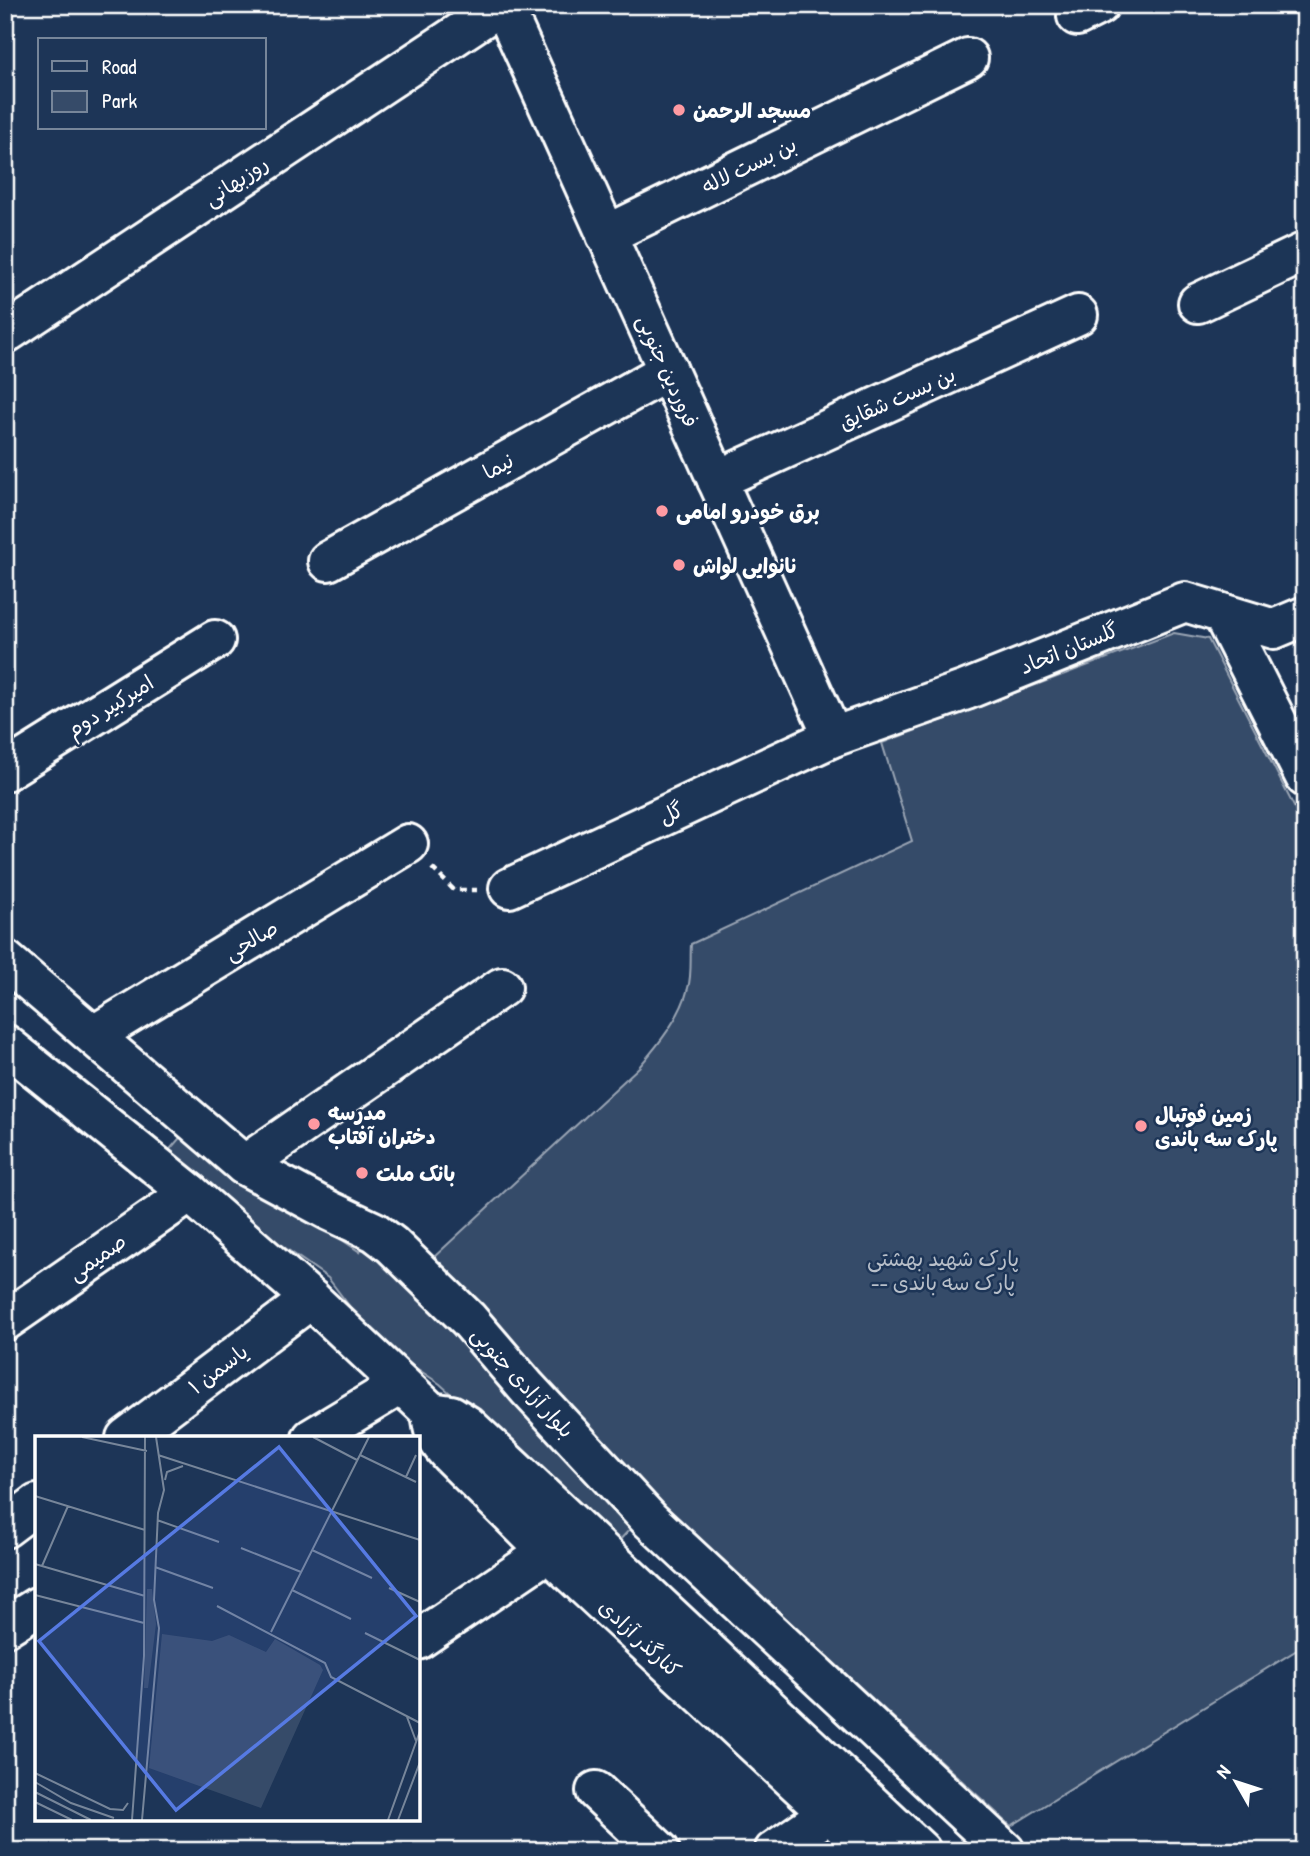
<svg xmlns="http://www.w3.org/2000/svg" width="1310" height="1856" font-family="'Patrick Hand','Playpen Sans Arabic',sans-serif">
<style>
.green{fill:#364b69;stroke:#9aa5b4;stroke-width:2}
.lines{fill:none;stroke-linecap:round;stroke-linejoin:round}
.minor-casing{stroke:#fff;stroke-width:44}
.major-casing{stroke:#fff;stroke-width:44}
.path{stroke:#fff;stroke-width:4.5;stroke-dasharray:7 5;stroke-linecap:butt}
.minor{stroke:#1d3557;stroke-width:38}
.major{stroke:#1d3557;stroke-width:38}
.poi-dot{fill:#ff9aa2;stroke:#1d3557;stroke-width:2.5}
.labels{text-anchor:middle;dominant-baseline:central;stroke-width:5;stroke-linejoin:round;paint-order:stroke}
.poi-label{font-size:21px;font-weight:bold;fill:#fff;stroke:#1d3557;text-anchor:start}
.street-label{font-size:21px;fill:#fff;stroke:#1d3557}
.park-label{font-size:21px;fill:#b9c0ca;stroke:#1d3557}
.inset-road{fill:none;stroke:#77869a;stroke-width:2}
.view{fill:#567ae2;fill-opacity:0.15;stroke:#567ae2;stroke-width:3.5}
.inset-edge{fill:none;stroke:#fff;stroke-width:3.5}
</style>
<rect width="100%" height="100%" fill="#1d3557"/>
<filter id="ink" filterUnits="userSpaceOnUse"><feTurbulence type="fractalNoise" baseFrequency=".0143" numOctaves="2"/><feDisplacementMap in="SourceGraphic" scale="14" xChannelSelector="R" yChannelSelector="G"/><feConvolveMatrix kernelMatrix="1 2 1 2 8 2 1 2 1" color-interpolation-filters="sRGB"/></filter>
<g filter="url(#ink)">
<!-- green -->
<g class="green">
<path d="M1174,633L1208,639L1305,828V1645L1011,1826L666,1508L532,1368L434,1257L639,1067C658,1045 681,1017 688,988C692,975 690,958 691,944L912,841L882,743Z"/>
<path d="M184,1133L360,1252L361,1246L420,1288L632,1527L616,1544L440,1384L376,1341L328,1278L244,1219L165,1155Z"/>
</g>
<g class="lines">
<!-- minor casing -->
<g class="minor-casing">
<g id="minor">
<path d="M503,5L833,737"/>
<path d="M1077,16L1099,5"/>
<path d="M606,235L968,58"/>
<path d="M1198,303L1305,252"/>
<path d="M5,334L502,5"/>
<path d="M717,480L1078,315"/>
<path d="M328,561L668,371"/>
<path d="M1222,613L1305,777"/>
<path d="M5,771L215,640"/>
<path d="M509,888L833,737L966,690L1185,602L1274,629L1305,616"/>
<path d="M94,1035L408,844"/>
<path d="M244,1165L502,987"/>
<path d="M5,1321L190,1193"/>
<path d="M126,1438L311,1299"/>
<path d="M312,1438L400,1385"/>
<path d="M5,1528L37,1504"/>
<path d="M5,1627L37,1607"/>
<path d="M418,1640L548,1552"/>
<path d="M596,1791L660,1851"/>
<path d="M774,1851L829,1813"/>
</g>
</g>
<!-- major casing -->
<g class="major-casing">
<g id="major">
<path d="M5,960L244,1165L330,1211L375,1232L392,1245L468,1319L527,1388L650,1520L1005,1851"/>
<path d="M5,1044L190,1193L311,1299L431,1412L451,1415L467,1425L921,1851"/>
<path d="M431,1412C433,1432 435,1439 449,1454L548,1552L870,1851"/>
</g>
</g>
<!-- path -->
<path class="path" d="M432,868L454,890H477"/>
<!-- minor -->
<use href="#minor" class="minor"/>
<!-- major -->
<use href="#major" class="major"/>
</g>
</g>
<!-- markers -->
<g class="poi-dot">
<circle cx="679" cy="110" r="7"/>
<circle cx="662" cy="511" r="7"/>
<circle cx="679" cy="565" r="7"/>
<circle cx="314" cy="1124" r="7"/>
<circle cx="1141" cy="1126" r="7"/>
<circle cx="362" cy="1173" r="7"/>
</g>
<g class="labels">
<!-- poi labels -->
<g class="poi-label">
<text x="693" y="110">مسجد الرحمن</text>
<text x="676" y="511">برق خودرو امامی</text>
<text x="693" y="565">نانوایی لواش</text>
<text x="328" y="1112">مدرسه<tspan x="328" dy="24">دختران آفتاب</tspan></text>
<text x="1155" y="1114">زمین فوتبال<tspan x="1155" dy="24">پارک سه باندی</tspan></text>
<text x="376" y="1173">بانک ملت</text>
</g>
<!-- street labels -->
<g class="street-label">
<text transform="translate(749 165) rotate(-26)">بن بست لاله</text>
<text transform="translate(236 181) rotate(-34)">روزبهانی</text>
<text transform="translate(668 371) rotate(66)">فروردین جنوبی</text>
<text transform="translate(897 398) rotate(-24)">بن بست شقایق</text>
<text transform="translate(498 466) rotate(-29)">نیما</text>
<text transform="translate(1069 648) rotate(-22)">گلستان اتحاد</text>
<text transform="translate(110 706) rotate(-32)">امیرکبیر دوم</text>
<text transform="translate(671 813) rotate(-25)">گل</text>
<text transform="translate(251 940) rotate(-31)">صالحی</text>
<text transform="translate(97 1257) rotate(-35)">صمیمی</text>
<text transform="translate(218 1369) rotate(-37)">یاسمن ۱</text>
<text transform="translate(523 1382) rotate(48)">بلوار آزادی جنوبی</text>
<text transform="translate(640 1638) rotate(43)">کنارگذر آزادی</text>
</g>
<!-- park labels -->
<g class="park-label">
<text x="943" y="1258">پارک شهید بهشتی<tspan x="943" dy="24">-- پارک سه باندی</tspan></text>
</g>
</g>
<!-- overview -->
<g transform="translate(35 1436)">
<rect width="385" height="385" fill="#1d3557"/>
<path d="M112,153H117L121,188L113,252H109ZM127,198L177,205L194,199L231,216L240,203L285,229L288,234L226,372L114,332Z" fill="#364b69"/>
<path class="inset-road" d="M47,1L112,15M278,1L322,24M123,19L385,104M325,19L381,46M371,41L381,19M130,44L132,36L148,30M0,60L110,94M122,84L184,106M206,112L266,136M277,114L337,142M0,128L110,160M7,130L33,70M120,131L178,152M354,152L385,166M257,154L316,183M0,159L109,187M182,170L290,227L296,241L385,287M236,196L334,1M330,197L385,224M372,281L381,305M0,337L75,373L88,374L93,367M0,346L36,367L79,382M0,356L56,384M0,366L37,384M97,384L109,220L110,1M107,384L124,192L119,164L123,77L129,54L121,1M353,384L385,295M363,384L385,326"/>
<path class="view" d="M244,11L381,180L141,374L4,205Z"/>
<rect width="385" height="385" class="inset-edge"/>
</g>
<!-- margin -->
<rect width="1310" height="1856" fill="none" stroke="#1d3557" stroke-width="28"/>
<rect x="14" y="14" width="1282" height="1828" fill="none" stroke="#fff" stroke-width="2.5" filter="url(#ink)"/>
<!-- legend -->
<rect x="38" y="38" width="228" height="91" fill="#1d3557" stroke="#77869a" stroke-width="2"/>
<rect x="52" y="61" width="35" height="10" fill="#1d3557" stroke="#77869a" stroke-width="2"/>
<text x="102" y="74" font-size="21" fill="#ffffff">Road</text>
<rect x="52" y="91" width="35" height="21" fill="#364b69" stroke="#77869a" stroke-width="2"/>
<text x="102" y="108" font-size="21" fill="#ffffff">Park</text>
<!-- north arrow -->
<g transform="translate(1236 1782) rotate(309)" stroke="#1d3557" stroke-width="5" paint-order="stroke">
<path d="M0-5L12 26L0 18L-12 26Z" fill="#ffffff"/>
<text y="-10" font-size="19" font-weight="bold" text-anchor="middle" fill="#ffffff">N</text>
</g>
</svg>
